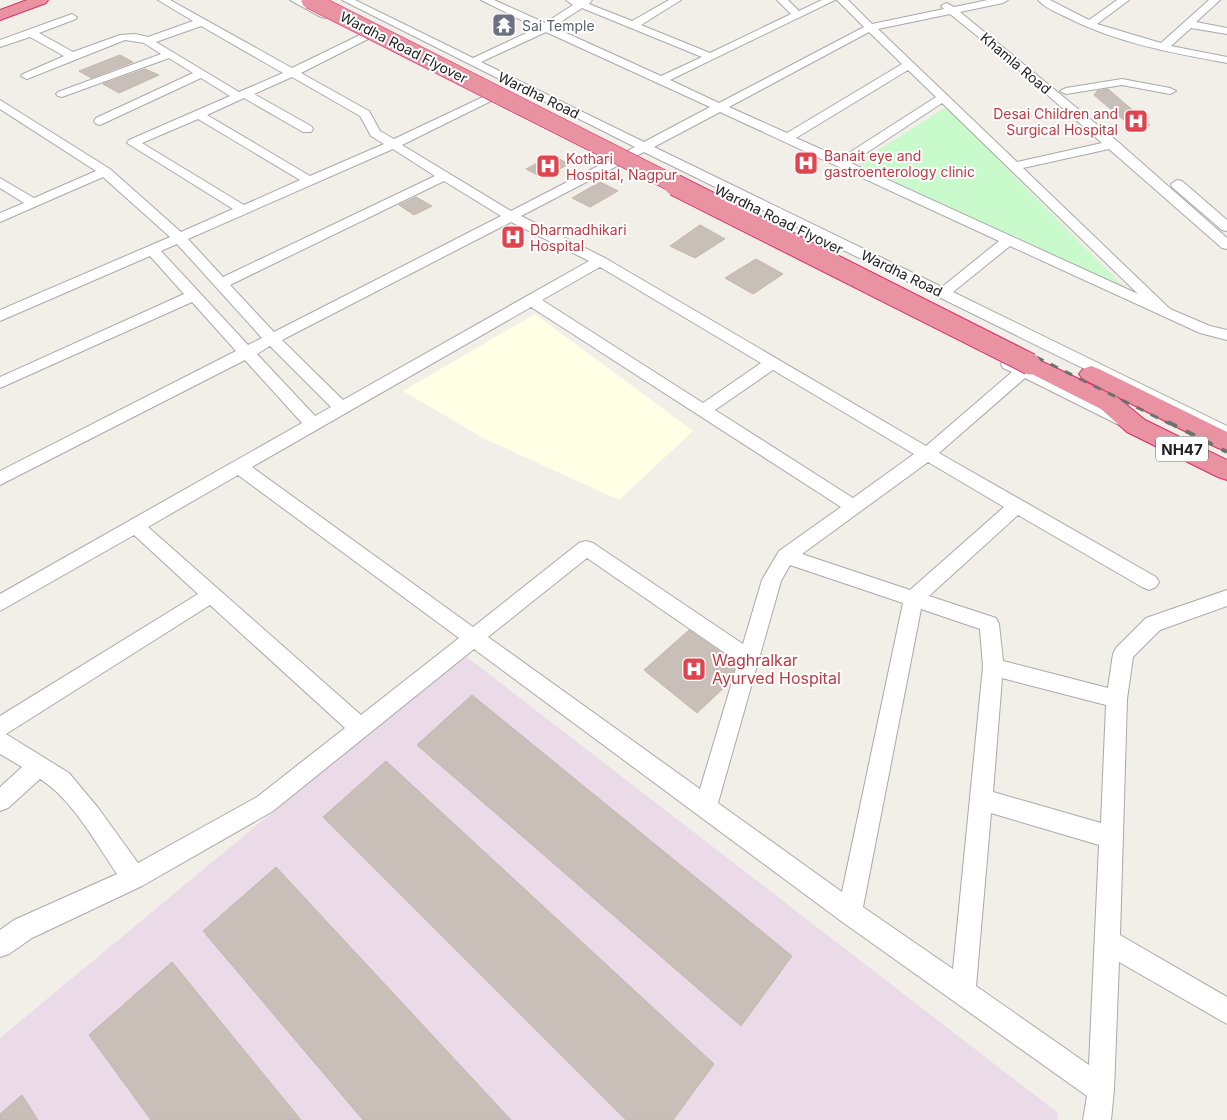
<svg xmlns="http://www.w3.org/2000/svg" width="1227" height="1120" font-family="Inter,sans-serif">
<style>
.industrial{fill:#ebdbe8}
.education{fill:#ffffe5}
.park{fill:#c8facc}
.building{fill:#c7bfb8;stroke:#c4b6ab}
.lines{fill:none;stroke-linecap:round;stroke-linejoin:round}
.minor-casing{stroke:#a9a9a9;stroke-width:2}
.highway-casing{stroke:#dc2a67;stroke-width:2}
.minor{fill:#fff;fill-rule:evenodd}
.highway{fill:#e892a2;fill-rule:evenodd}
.rail-far2{stroke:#707070;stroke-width:2.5;stroke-dasharray:6 6;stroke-linecap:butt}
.rail-far1{stroke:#707070;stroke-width:3;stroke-dasharray:8 8;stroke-linecap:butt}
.rail{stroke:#707070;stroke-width:4;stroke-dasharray:10 10;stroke-linecap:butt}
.highway-bridge-far1-casing{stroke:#dc2a67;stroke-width:18;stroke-linecap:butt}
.highway-bridge-casing{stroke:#dc2a67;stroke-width:23;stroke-linecap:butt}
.highway-bridge-far1{stroke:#e892a2;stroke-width:17}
.highway-bridge{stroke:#e892a2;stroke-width:21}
.labels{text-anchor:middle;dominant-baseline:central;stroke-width:4;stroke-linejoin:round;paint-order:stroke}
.far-worship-label{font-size:14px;fill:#5b616d;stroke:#fff;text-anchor:start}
.far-street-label{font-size:14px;fill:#222;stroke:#fff}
.far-health-label{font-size:14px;fill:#be3a42;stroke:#fff;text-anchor:start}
.shield{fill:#fff;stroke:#646464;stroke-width:1}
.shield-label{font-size:15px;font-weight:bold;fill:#222}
.health-label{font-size:16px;fill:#be3a42;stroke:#fff;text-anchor:start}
</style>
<rect width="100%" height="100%" fill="#f2efe9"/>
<!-- industrial -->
<path class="industrial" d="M463,654L1058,1113L1057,1120H0V1038Z"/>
<!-- education -->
<path class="education" d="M535,314L693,431L619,500L483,438L403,391Z"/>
<!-- park -->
<path class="park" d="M951,104L1003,165L1137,300L858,163Z"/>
<!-- building -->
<g class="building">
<path d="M120,55L133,62L91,78L79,71Z"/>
<path d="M145,69L159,75L119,93L103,84Z"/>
<path d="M1108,89L1150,125L1132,127L1094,95L1097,91Z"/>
<path d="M552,155L569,164L543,178L526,169Z"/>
<path d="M600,182L618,191L590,207L572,198Z"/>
<path d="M416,197L432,206L414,215L399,205Z"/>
<path d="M700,225L725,239L695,258L670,246Z"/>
<path d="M756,259L783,274L753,294L725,278Z"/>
<path d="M689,630L736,663L730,682L697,713L644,670Z"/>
<path d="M472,695L792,956L741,1026L417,745Z"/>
<path d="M386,761L714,1064L673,1120H626L323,817Z"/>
<path d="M276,867L511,1120H363L203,931Z"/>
<path d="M172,962L301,1120H151L89,1035Z"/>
<path d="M22,1095L38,1120H0V1114Z"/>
</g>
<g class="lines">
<!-- minor casing -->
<g class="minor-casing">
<g id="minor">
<path d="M158,0H170L292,68L362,34H370L371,36L370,38L301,73L369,111L380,131L394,139L485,96H493L495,98L493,100L402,145L511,211L635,147L342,0H355L473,58L537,28L481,0H494L545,23L573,5L566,0H592L589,4L632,21L669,0H681L641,25L710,53L791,14L777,0H788L799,11L822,0H835L670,80L719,103L864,27L837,0H848L872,24L944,9L941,6L946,3L954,7L988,0H1008L1003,3L960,12L1117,141L1227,238V249L1222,248L1109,149L1023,168L1170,309L1210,326L1227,330V340L1200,333L1010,246L953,292L1227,426V439L644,152L521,216L605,258L926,446L1012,372L1003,368L1001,364L1003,360L1009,359L1129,416L1131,420L1129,424L1123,426L1117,424L1025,378L939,453L1156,577L1159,582L1156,587L1149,590L1142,587L1018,515L929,596L996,618L999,624L1003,661L1108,688L1113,654L1116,648L1146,618L1227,590V606L1160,630L1133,657L1127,699L1120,935L1227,997V1024L1119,962L1114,1090L1111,1120H1083L1087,1096L841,921L474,649L273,811L142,886L32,938L9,954L0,957V930L14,920L117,874C96,843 72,799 40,779L8,808L0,811V787L22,767L0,754V716L198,594L134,535L0,611V594L302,423L245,360L0,485V471L236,351L192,302L0,388V377L184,294L150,256L0,321V310L170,237L103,177L0,222V213L24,203L0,188V178L34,198L96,171L0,109V100L110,169L181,232L233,209L127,143L129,140L230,96L201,78L100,125L96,124L94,121L96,118L193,73L169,58L62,97L58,96L56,94L58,92L161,54L144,43L125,40L27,79L21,76L23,74L64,56L30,37L0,47V40L72,14L77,17L76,19L39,33L73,52L120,35L135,34L148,37L193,21ZM582,8L702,57L661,76L553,27ZM950,14L1018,69L1102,143L1017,162L878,29ZM201,26L283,73L239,92L156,42ZM546,32L710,107L644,142L481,62ZM869,32L902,64L787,133L729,107ZM908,70L936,97L841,158L796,138ZM292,77L360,116L371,136L384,144L310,176L207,115L244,98L303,132H311L313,129L311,126L254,94ZM942,103L1138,294L851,163ZM720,112L999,241L942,287L654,147ZM198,119L300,180L244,205L142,143ZM393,149L435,176L223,277L188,239ZM444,181L501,216L274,332L230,285ZM511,222L589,261L343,400L282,340ZM177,244L262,338L248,345L161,251ZM600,267L761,363L703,403L542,300ZM531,307L841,507L779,551L762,580L743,644L593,543L586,541L579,543L473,627L252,467ZM270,346L331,407L315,416L257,354ZM773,370L914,454L853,498L715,410ZM928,462L1004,507L910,590L802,554ZM238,475L459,638L361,715L148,527ZM587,558L738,662L700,789L488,637ZM790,565L903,603L842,892L718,803L781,581ZM210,605L345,728L257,797L138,863L99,809L69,773L6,734ZM921,609L980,629L983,667L953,969L863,907ZM1002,678L1106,705L1101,823L993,792ZM991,813L1099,845L1089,1065L976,986Z"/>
<path d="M290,0H303L330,15L325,18L321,17Z"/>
<path d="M1038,0H1050L1089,20L1117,0H1129L1097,24L1161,43L1209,0H1220L1196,22L1227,28V34L1191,28L1171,46L1227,57V63C1172,53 1118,43 1068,18C1058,13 1045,8 1038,0Z"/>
<path d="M1122,79L1170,88L1176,91L1170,94L1122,85L1066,94L1060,91L1066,88Z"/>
<path d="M1177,180L1182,181L1227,220V231L1222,230L1172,187L1171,184Z"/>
</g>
</g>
<!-- highway casing -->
<g class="highway-casing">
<g id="highway">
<path d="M27,0H48L46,3L0,20V10Z"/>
<path d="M1030,356L1117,397L1145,420L1227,460V480L1218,477L1127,432L1101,409L1022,369L1018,364L1022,359Z"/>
<path d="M1091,366L1099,369L1227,432V451L1218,448L1083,379L1079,374L1083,369Z"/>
</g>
</g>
<!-- minor -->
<use href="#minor" class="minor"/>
<!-- highway -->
<use href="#highway" class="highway"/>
<!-- rail-far2 -->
<path class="rail-far2" d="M319,0L695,186"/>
<!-- rail-far1 -->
<path class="rail-far1" d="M693,185L1170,424"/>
<!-- rail -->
<path class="rail" d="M1168,422L1227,452"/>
<!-- highway-bridge-far1 casing -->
<g class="highway-bridge-far1-casing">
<path id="highway-bridge-far1" d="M310,0L678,186"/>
</g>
<!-- highway-bridge casing -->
<g class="highway-bridge-casing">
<path id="highway-bridge" d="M675,185L1030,364"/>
</g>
<!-- highway-bridge-far1 -->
<use href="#highway-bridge-far1" class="highway-bridge-far1"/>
<!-- highway-bridge -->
<use href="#highway-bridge" class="highway-bridge"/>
</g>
<!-- icons -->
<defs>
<g id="temple-square" transform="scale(1.25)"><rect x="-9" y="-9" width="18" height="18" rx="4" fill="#6b7280" stroke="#fff"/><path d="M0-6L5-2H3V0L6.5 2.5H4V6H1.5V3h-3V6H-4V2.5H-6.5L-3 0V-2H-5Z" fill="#fff"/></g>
<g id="hospital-square" transform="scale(1.25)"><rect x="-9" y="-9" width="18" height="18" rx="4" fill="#e0444e" stroke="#fff"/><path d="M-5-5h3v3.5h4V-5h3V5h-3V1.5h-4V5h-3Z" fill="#fff"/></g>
</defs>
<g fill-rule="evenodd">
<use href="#temple-square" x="504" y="25"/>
<use href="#hospital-square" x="1136" y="121"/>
<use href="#hospital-square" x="806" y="163"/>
<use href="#hospital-square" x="548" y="166"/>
<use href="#hospital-square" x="513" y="237"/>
<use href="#hospital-square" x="694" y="669"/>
</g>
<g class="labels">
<!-- far-worship labels -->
<g class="far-worship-label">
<text x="522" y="25">Sai Temple</text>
</g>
<!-- far-street labels -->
<g class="far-street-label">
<text transform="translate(404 47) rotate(27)">Wardha Road Flyover</text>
<text transform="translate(1016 63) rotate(40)">Khamla Road</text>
<text transform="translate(539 95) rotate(26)">Wardha Road</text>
<text transform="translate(779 219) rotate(26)">Wardha Road Flyover</text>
<text transform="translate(902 273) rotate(26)">Wardha Road</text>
</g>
<!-- far-health labels -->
<g class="far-health-label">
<text x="1118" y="113" text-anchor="end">Desai Children and<tspan x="1118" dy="16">Surgical Hospital</tspan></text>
<text x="824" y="155">Banait eye and<tspan x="824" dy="16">gastroenterology clinic</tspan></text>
<text x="566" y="158">Kothari<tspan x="566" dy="16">Hospital, Nagpur</tspan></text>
<text x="530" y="229">Dharmadhikari<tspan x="530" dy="16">Hospital</tspan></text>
</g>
<!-- shield labels -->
<rect class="shield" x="1156" y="436.5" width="52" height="25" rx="4"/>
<g class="shield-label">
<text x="1182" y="449">NH47</text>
</g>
<!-- health labels -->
<g class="health-label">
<text x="712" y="660">Waghralkar<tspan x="712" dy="18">Ayurved Hospital</tspan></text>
</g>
</g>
</svg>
